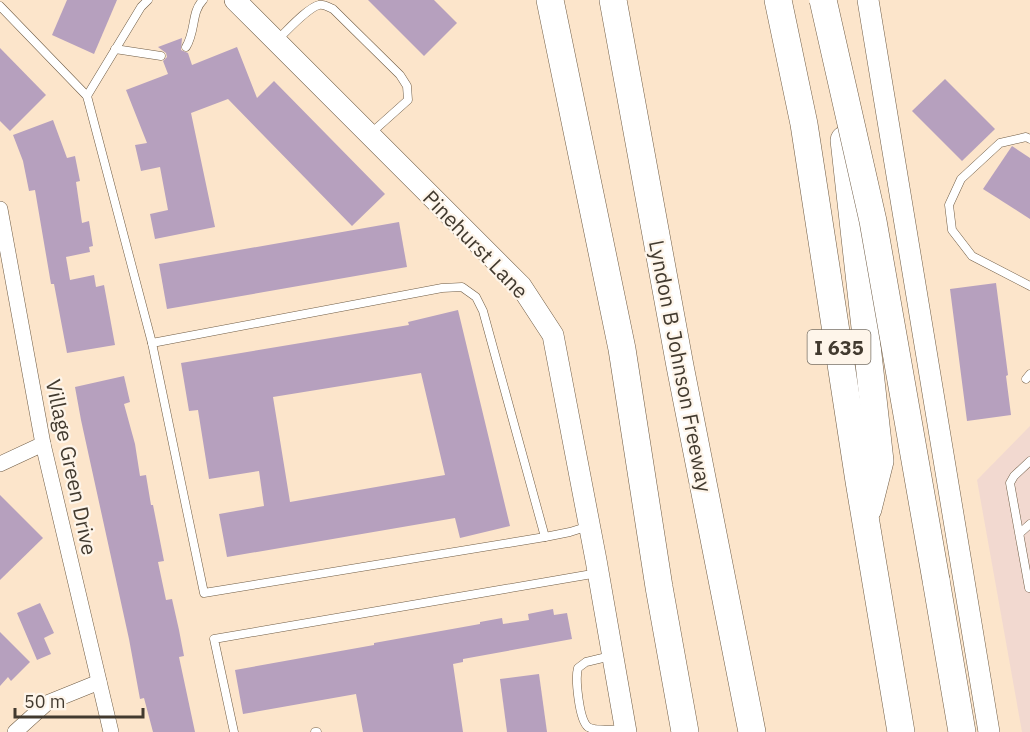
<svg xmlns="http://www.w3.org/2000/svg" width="1030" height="732" font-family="'IBM Plex Sans',sans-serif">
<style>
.commercial{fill:#f2d9d0}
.building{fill:#b6a0be;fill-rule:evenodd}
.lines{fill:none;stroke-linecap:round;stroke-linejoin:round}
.lane-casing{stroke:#6f5c45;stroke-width:9}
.street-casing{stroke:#6f5c45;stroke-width:16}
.secondary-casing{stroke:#6f5c45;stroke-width:22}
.highway-casing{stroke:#6f5c45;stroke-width:28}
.lane{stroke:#fff;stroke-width:8}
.street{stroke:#fff;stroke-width:15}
.secondary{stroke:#fff;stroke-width:21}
.highway{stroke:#fff;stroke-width:27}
.highway-bridge-casing{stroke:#6f5c45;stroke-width:28;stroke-linecap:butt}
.highway-bridge{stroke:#fff;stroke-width:27}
.labels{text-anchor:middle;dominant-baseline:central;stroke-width:4.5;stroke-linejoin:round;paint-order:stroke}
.shield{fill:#fef5ea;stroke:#7a7267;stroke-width:1.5}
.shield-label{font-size:20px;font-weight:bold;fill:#423a2f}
.street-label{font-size:21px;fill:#423a2f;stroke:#fef5ea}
</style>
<rect width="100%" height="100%" fill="#fce5cb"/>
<!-- commercial -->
<path class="commercial" d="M1030,426V732H1022L977,480Z"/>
<!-- building -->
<g class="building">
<path d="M67,0H117L94,54L52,35Z"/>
<path d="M368,0H434L457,23L424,56Z"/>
<path d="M182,38L181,50L188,53L192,65L237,47L257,98L274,81L385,194L352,226L228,99L191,113L215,227L155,239L150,214L168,210L160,167L141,171L135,145L147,143L126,90L168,74L163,61L167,57L166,53L158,47Z"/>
<path d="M0,48L46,95L10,131L0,121Z"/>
<path d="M945,79L995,129L962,161L912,111Z"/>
<path d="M53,120L67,158L75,156L80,181L76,182L82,223L89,221L93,246L89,247L90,252L66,257L70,280L94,275L96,287L104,285L115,345L67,353L54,284H51L35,190L29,191L23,161L13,135Z"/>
<path d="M1012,146L1030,158V219L983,189Z"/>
<path d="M399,222L407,267L167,309L159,264Z"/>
<path d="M996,283L1008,375L1006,376L1011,415L967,421L950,289Z"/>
<path d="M458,310L510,526L460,538L455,518L227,557L219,514L264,506L259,471L209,479L198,410L189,411L181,363L409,325L408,322ZM421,373L445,475L290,502L273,397Z"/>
<path d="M124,376L130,402L124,404L135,444L140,476L146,475L151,505H153L164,561L158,562L166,600L172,599L179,630L184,656L179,657L195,732H153L144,698L140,699L129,639L81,420L75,387Z"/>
<path d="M0,495L43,538L0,580Z"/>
<path d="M40,603L54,633L44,638L51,654L37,660L17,613Z"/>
<path d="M553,609L554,615L567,613L572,639L463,659V662L453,664L463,732H363L356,694L243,714L235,670L374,645V643L480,624V622L502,618L503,624L529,620L528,614Z"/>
<path d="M0,632L30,662L11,681L8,677L0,686Z"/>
<path d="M539,674L547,732H507L500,679Z"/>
</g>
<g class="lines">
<!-- lane casing -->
<g class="lane-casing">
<g id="lane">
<path d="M0,6L87,96L152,343L204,593L545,537L570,532L589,526"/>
<path d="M277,40C286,32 307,8 319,5C324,4 328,7 333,9L400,75L407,86L408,100L370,134"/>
<path d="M186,47C196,31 191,12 203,0"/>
<path d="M115,49L161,56"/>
<path d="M87,96L141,7L148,0"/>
<path d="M1030,139L1026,137L1000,143L961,179L949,205L952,230L972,256L1030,286"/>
<path d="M152,343L442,288L462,287L476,297L483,311L545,537"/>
<path d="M1026,379L1030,374"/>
<path d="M1020,533L1030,524"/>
<path d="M1029,588L1010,483L1014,476L1030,461"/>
<path d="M611,656L586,662L578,668C575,678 579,720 588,727C596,732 615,729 625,729"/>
<path d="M234,732L214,639L598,573"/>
<path d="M315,732H317"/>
</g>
</g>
<!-- street casing -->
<g class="street-casing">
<g id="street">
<path d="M0,209L43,444L111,732"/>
<path d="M0,464L43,444"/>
<path d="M15,732L47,703L99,682"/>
</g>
</g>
<!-- secondary casing -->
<g class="secondary-casing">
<g id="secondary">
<path d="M235,0L521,286L553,335L596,560L626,732"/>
<path d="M868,0L989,732"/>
</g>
</g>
<!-- highway casing -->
<g class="highway-casing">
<g id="highway">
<path d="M550,0L622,349L659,587L685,732"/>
<path d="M613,0L680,366L752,732"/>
<path d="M778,0L804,124L859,481L901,732"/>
<path d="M844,140L880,461L868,509"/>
<path d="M936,580L962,732"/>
</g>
</g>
<!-- lane -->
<use href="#lane" class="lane"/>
<!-- street -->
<use href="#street" class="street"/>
<!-- secondary -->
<use href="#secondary" class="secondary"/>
<!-- highway -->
<use href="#highway" class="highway"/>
<!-- highway-bridge casing -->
<g class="highway-bridge-casing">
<path id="highway-bridge" d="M823,0L873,221L936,580"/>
</g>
<!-- highway-bridge -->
<use href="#highway-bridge" class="highway-bridge"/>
</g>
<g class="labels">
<!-- shield labels -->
<rect class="shield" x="807.5" y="330" width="63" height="34" rx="4.5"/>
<g class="shield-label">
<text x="839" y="347">I 635</text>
</g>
<!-- street labels -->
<g class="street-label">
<text transform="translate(476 244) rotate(46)">Pinehurst Lane</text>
<text transform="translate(681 366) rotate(79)">Lyndon B Johnson Freeway</text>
<text transform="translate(72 467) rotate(78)">Village Green Drive</text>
</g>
</g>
<!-- scale -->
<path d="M15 708v9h128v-9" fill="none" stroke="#423a2f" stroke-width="3"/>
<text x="24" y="708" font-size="18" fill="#423a2f" stroke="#fef5ea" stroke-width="4.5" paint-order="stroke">50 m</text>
</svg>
